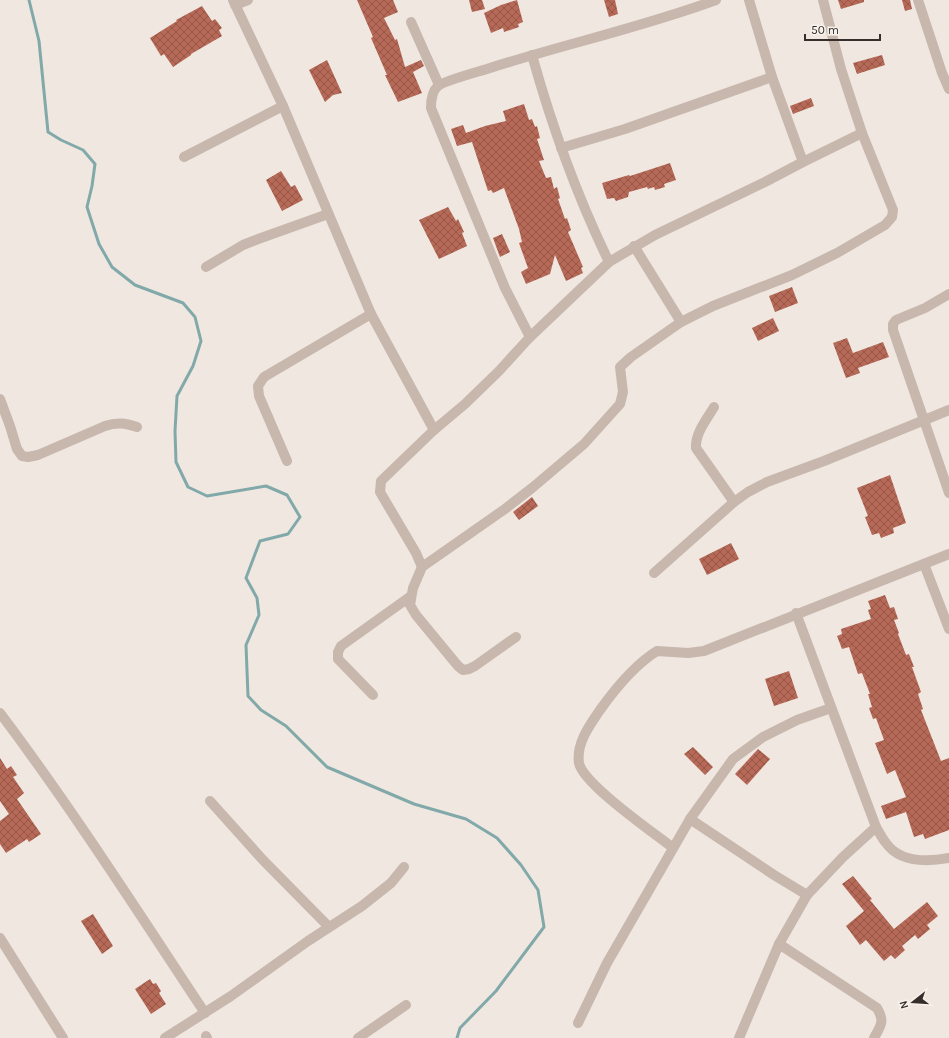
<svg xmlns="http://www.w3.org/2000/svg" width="949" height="1038" font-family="Karla,sans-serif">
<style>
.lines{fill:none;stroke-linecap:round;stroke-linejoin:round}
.stream{stroke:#82a9a9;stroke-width:3}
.building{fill:url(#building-cross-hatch)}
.minor{stroke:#c7b7ad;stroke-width:10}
</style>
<defs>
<pattern id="building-cross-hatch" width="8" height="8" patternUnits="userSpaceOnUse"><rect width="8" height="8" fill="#b76957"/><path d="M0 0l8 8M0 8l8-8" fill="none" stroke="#965748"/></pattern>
</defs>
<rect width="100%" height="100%" fill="#f0e7e0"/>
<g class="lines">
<!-- stream -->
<path class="stream" d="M29,0L39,41L48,132L61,140L83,150L95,164L92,186L87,207L99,244L112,267L135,285L183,303L195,317L201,341L193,366L177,396L175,431L176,462L188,487L207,496L266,486L287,495L300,517L288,534L260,541L246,578L257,598L259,615L246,645L248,696L261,710L286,726L327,767L414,804L466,819L497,838L521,865L538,890L544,927L496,991L460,1028L457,1038"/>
</g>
<!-- building -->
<g class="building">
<path d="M357,0H393L398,12L384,18L395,40L397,39L405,67L421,60L424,66L413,72L422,93L398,102L385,75H387L371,38L373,37Z"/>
<path d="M469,0H482L485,9L472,12Z"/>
<path d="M517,0L523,22L518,24L519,27L504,32L503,28L491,33L484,13L501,5Z"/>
<path d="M604,0H615L618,14L609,17Z"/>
<path d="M838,0H864V2L841,9Z"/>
<path d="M902,0H910L912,9L905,11Z"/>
<path d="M202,6L212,21L215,19L222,28L219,30L222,36L191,54V55L173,67L164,54L161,56L150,38L177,21L176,20Z"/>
<path d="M882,55L885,65L857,74L853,63Z"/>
<path d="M327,60L342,93L333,95L325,102L309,70Z"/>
<path d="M811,98L814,106L793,114L790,106Z"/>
<path d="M524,104L529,120L532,119L535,127L537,126L540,138L537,139L544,160L539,161L546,178L551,177L554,189L557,187L560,198L558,199L565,219L567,218L571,230L568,232L583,267L581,268L583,273L566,281L555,255L550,274L526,284L521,272L528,268L519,243L522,242L519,229L504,188L493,193L491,190L488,191L472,142L457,146L451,129L463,125L466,133L485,126L506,121L503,111Z"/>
<path d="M670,163L676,180L664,184L665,187L655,190L654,187L648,189L647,187L629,192L628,197L616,201L614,198L607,199L602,183L629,175L630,176Z"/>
<path d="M281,171L291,187L295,185L303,200L282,211L266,180Z"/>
<path d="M448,207L456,221L458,219L464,232L462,233L467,246L439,259L419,220Z"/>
<path d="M502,234L510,252L500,257L493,238Z"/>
<path d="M792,287L798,303L775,312L769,296Z"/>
<path d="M773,318L779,331L758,341L752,328Z"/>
<path d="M847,338L853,353L883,342L889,357L858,368L860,373L846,378L833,343Z"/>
<path d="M890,475L906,523L893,528L894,533L881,538L879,533L872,535L865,517L868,516L857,488Z"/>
<path d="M532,497L538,506L519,520L513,512Z"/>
<path d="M731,543L739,559L707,575L699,559Z"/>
<path d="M885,595L890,608L894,607L898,619L894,620L899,633L898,634L906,655L909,654L914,667H912L921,692L918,694L923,709L921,710L941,761L949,758V830L925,839L923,834L914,837L906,812L886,819L881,806L906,797L895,770L887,774L875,743L884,740L876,718L873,719L869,708L872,707L868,694H870L862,673L858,674L849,647L842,649L837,636L842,634L841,629L871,619L868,610L871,609L868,601Z"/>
<path d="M789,671L798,698L774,706L765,679Z"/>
<path d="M693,747L713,767L705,775L684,754Z"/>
<path d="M758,749L770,759L747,785L735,774Z"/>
<path d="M0,758L7,769L11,766L17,775L13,777L24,793L17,799L41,834L29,842L27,839L6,853L0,844V821L9,814L0,801Z"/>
<path d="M853,876L872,899L870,900L894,929L927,902L938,916L927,925L930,929L918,939L915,935L902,946L905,950L895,959L891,955L884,961L866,940L860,945L846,926L864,911L842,884Z"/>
<path d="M93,914L113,946L102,954L81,921Z"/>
<path d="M150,979L153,984L156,983L161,991L159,993L166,1004L151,1014L135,989Z"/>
</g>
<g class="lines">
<!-- minor -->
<g class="minor">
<path d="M233,0L283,106L371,314L434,430"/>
<path d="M749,0L772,77L803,162"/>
<path d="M918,0L942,73L949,89"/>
<path d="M235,5L248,0"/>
<path d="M411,22L439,85"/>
<path d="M532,55C552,127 576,194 609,262"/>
<path d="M561,148L625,129L772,77"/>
<path d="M184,157L283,106"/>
<path d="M634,246L681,322"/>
<path d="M206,267L243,245L261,238L328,214"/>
<path d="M949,294L925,308L896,320L893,324V330L949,493"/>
<path d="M530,337L505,288L431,108C431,101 432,91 438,86C443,81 481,71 490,68C565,44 643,27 716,0"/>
<path d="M0,399L10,426L17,449L22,456L28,457L38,455L105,426C117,422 125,423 137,427"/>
<path d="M714,407C707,419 695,433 696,448L734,502"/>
<path d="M287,461L259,396L258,386L264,377L371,314"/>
<path d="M924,564L949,629"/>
<path d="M422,567L416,553L380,492L381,481L434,430L465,404L499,371L530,337L609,262L655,235L765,182L803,162L862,133"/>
<path d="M654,573L734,502L748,492L767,482L824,461L949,410"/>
<path d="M796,613L876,827C879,832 882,838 886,843C900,863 927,862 949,858"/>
<path d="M516,637L475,666L469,669L463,670L458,666L416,615L410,605L413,588L422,567L505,509L532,488L584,444L620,404L623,392L620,367L631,357L681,322L713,306L792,275L837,253L885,225L892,217L893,210L862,133L841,69L823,0"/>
<path d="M373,695L338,659V652L341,646L411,596"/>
<path d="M0,713C73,810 138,912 205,1013"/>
<path d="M210,801L262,859L329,927"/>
<path d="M690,819L774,875L807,895"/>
<path d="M673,848C654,833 583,784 579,763C576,743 590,725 600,710C615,689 636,664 657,651L688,653L704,651L949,554"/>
<path d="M0,938L63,1038"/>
<path d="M779,944L877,1008C885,1022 881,1025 874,1038"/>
<path d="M578,1023L607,963L690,819L733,759L763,737L797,720L831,708"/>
<path d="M206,1036L207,1038"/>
<path d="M165,1038L231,996L308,941L362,906L391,883L404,867"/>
<path d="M358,1038L406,1005"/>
<path d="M739,1038L779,944L807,895L843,857L876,827"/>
</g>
</g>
<!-- north arrow -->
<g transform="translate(913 1002) rotate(253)" stroke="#f8f2ec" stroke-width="3" paint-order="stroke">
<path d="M0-3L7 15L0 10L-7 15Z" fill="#362e2b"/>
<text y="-6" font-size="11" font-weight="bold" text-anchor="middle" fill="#362e2b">N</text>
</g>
<!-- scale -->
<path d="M805 34v6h75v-6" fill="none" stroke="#362e2b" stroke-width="2"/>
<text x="811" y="34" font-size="12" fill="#362e2b" stroke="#f8f2ec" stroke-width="3" paint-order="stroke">50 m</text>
</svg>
